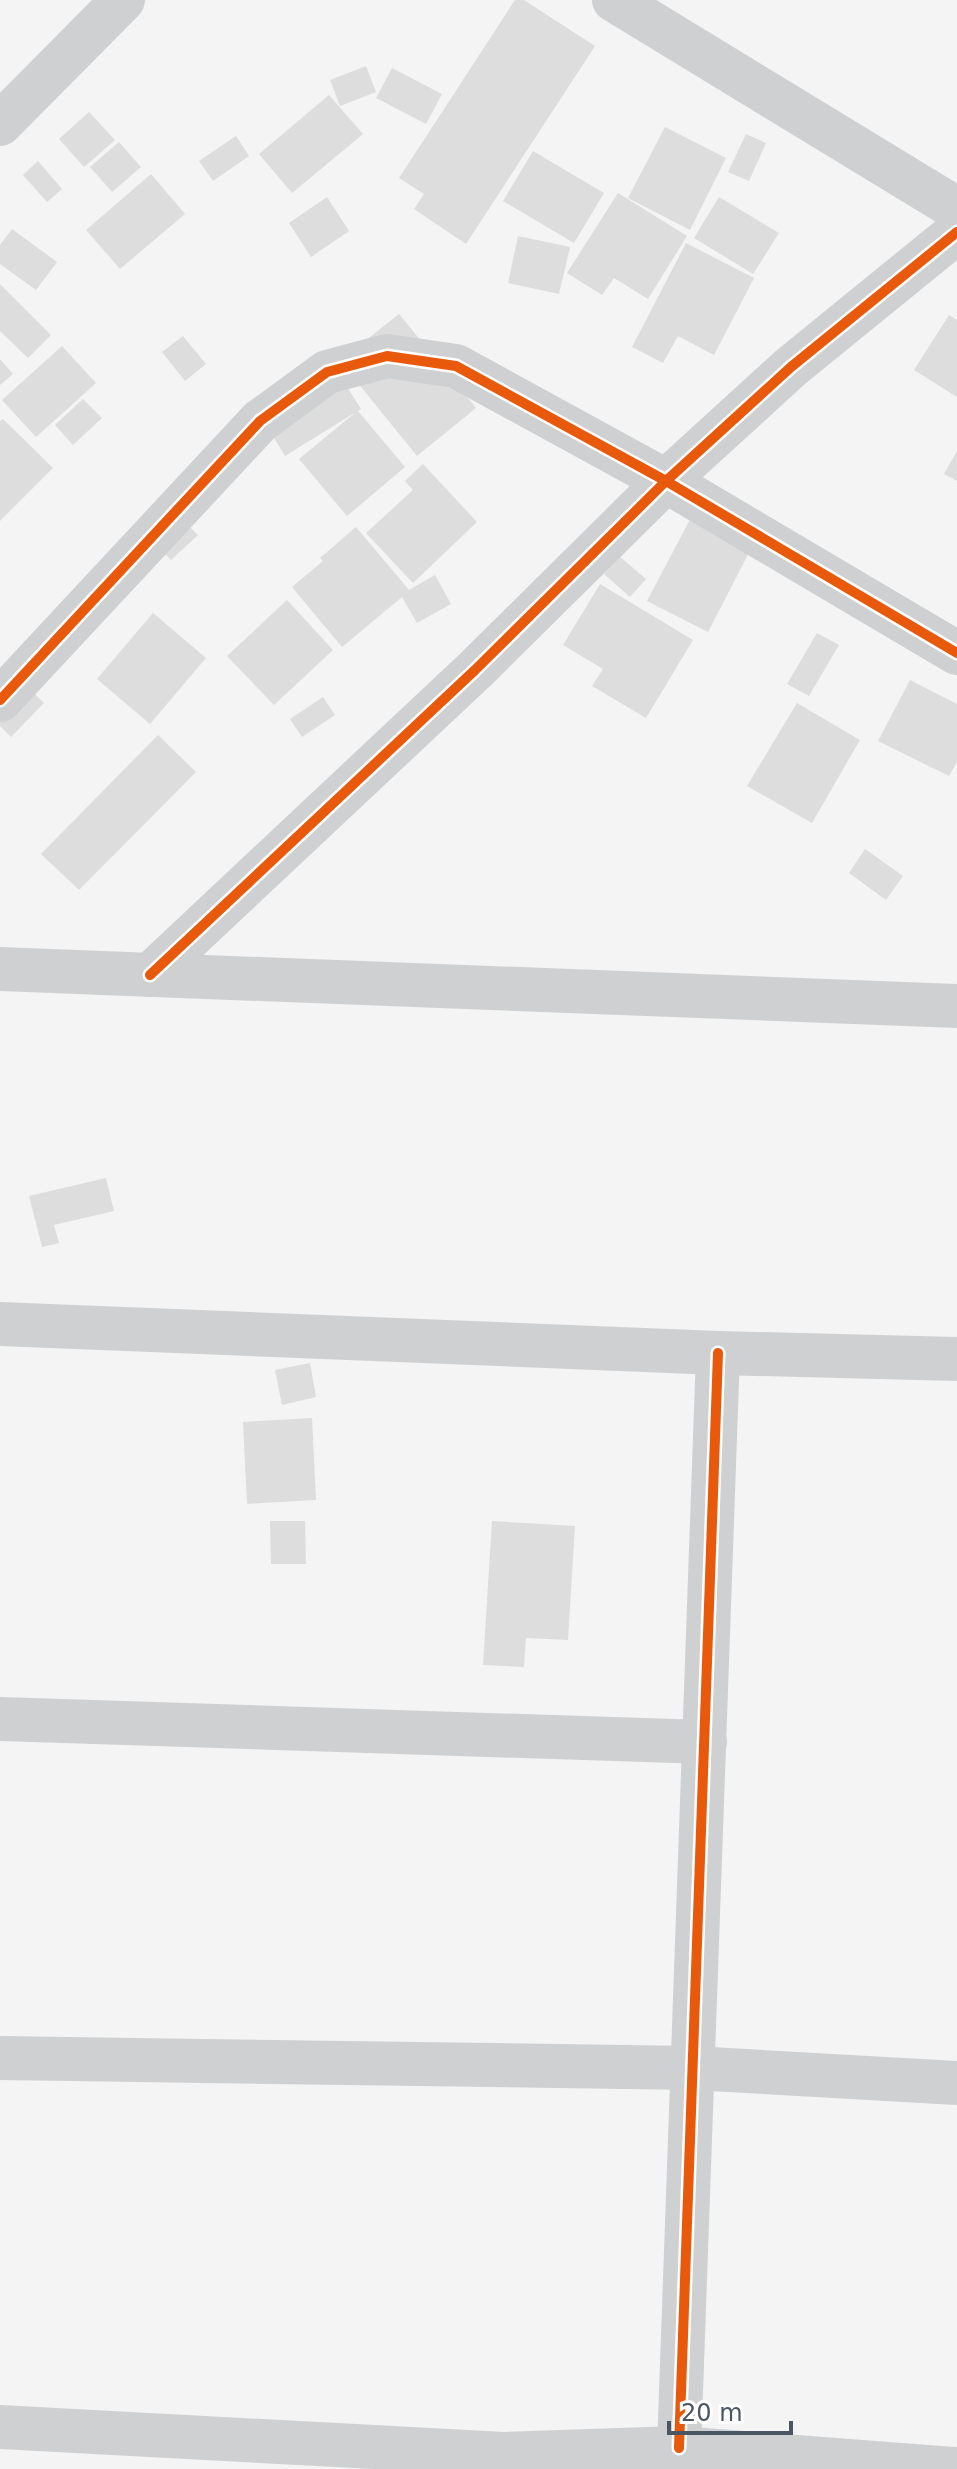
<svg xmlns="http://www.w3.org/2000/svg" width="957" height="2469" font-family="'DejaVu Sans',sans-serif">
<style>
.building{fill:#ddddde}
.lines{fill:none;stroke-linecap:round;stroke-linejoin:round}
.street{stroke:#ced0d2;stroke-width:44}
.cycleway-casing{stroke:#fff;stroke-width:15}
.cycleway{stroke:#e8590c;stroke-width:10}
</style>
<rect width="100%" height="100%" fill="#f4f4f4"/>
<!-- building -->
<g class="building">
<path d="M515,0H524L595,46L466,244L414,209L424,194L399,178Z"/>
<path d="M366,66L376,92L340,106L330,80Z"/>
<path d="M392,68L442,94L426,124L376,98Z"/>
<path d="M329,95L363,134L292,193L259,154Z"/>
<path d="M89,112L115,140L84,167L59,139Z"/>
<path d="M665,127L726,158L690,230L628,198Z"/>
<path d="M746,134L766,143L749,181L728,172Z"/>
<path d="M236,136L249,156L213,181L199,161Z"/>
<path d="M119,142L141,167L112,192L90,167Z"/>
<path d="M533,151L604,193L574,243L503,201Z"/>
<path d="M38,161L62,189L47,202L23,175Z"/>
<path d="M151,174L185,214L120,269L86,230Z"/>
<path d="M618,193L687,236L648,299L614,278L602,295L567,273Z"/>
<path d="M327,197L349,231L311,257L289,223Z"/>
<path d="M719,197L779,233L753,274L694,238Z"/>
<path d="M12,229L57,262L36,290L0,264V245Z"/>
<path d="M518,236L570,247L559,294L508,283Z"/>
<path d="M686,243L754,278L714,355L678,336L663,363L632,347Z"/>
<path d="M0,284L51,335L28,358L0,331Z"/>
<path d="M399,314L476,408L417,456L340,361Z"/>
<path d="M949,315L957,320V397L914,370Z"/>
<path d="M183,336L206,364L185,381L162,352Z"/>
<path d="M62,346L96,383L36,437L2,400Z"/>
<path d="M0,359L13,374L0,385Z"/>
<path d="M344,382L361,409L358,411L405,467L347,516L299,459L356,412L285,456L268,428Z"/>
<path d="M83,399L102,418L73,445L55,425Z"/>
<path d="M3,419L53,468L0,521V421Z"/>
<path d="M957,451V481L944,474Z"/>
<path d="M423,464L477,522L413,583L366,533L413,490L405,481Z"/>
<path d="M696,508L756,539L708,632L647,601Z"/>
<path d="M181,518L198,535L171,560L154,543Z"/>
<path d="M356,527L409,590L435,575L451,604L417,623L402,597L342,647L292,587L323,561L320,558Z"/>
<path d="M619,556L646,579L630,597L604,574Z"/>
<path d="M600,584L693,640L646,718L592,686L603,669L563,645Z"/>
<path d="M287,600L333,650L274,705L227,656Z"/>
<path d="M153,613L206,658L150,724L97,679Z"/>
<path d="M817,633L839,645L809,696L787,684Z"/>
<path d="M910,680L957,704V762L949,776L878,741Z"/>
<path d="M26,686L44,703L11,737L0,726V712Z"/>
<path d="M323,697L335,715L302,737L290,719Z"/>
<path d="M797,703L860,740L812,823L747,786Z"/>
<path d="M158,735L196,772L79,890L41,854Z"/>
<path d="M865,849L903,876L886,900L849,873Z"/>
<path d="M106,1178L114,1211L54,1225L59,1243L42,1247L29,1196Z"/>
<path d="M310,1363L316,1397L282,1405L275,1370Z"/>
<path d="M312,1418L316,1500L247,1504L243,1422Z"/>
<path d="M270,1521H305L306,1564H271Z"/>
<path d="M492,1521L575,1526L568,1640L526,1638L524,1667L483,1665Z"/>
</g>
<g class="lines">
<!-- street -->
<g class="street">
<path d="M614,0L957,209"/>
<path d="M0,124L123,0"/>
<path d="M0,700L260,421L327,372L387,356L456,366L666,481L957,653"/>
<path d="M0,969L957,1006"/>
<path d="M150,975L475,670L666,481L791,367L957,232"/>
<path d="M0,1324L718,1353L957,1359"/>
<path d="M0,1719L705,1742"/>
<path d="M0,2058L693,2068L957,2083"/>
<path d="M0,2427L504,2454L679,2448L953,2469"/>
<path d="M679,2448L718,1353"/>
</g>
<!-- cycleway casing -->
<g class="cycleway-casing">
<g id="cycleway">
<path d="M0,700L260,421L327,372L387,356L456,366L666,481L957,653"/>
<path d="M150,975L475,670L666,481L791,367L957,232"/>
<path d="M679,2448L718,1353"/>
</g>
</g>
<!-- cycleway -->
<use href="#cycleway" class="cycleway"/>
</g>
<!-- scale -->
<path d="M669 2421v12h122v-12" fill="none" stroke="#4a5661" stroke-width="4"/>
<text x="681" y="2421" font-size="24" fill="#4a5661" stroke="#ffffff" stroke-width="6" paint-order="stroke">20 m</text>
</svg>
